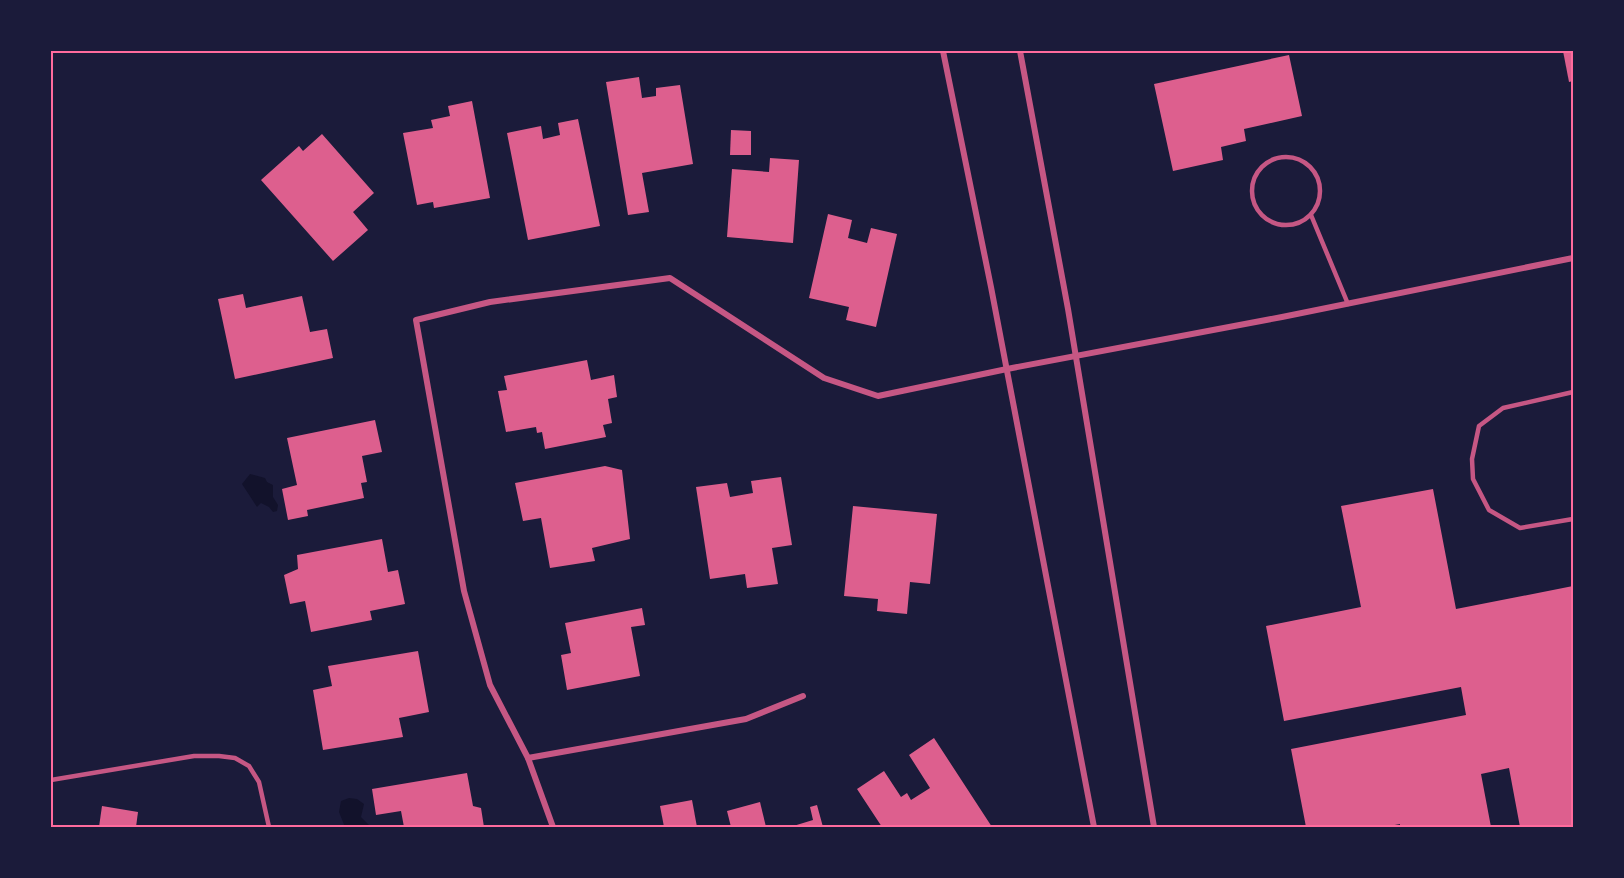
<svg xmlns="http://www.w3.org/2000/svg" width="1624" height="878" font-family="'Public Sans',sans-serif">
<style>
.water{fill:#12122b}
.building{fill:#dd5f8e}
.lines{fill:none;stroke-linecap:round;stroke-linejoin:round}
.service{stroke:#c65784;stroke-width:4.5}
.minor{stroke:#c65784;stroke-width:6}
.neatline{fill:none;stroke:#ff6b9d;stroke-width:2}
</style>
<rect width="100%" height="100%" fill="#1b1b3a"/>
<!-- water -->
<g class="water">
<path d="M250,474L265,478L267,482L273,485V497L278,505L277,511L273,512L269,507L261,503L257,507L242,484Z"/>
<path d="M349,798L357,799L364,804L361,817L371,827H345L339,812L341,801Z"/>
</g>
<!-- building -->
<g class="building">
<path d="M1563,51H1573V81L1569,82Z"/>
<path d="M1289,55L1302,116L1244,129L1246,141L1221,147L1223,160L1173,171L1154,84Z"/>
<path d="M639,77L642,98L656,96V88L680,85L693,164L642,173L649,212L628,215L606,82Z"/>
<path d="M472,101L490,198L434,208L433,202L417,205L403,133L433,128L431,120L450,116L448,106Z"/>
<path d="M578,119L600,226L528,240L507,133L541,126L543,139L560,135L558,123Z"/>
<path d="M731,130L751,131V155H730Z"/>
<path d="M322,134L374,193L353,212L368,230L333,261L261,180L299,146L303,151Z"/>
<path d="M770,158L799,160L793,243L727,237L732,169L769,172Z"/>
<path d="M828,214L852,220L848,238L867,243L871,228L897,234L876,327L846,320L849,307L809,298Z"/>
<path d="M243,294L246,308L302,296L310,332L327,329L333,358L235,379L218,299Z"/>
<path d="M587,360L591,380L614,375L617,397L608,399L612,423L603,425L606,437L545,449L542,432L537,433L536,427L506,432L498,391L507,390L504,376Z"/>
<path d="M375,420L382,452L362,456L367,482L361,483L364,498L307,510L308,516L288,520L282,489L297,485L287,438Z"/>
<path d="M605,466L622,470L630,539L592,548L595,561L550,568L541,518L523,521L515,483Z"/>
<path d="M781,477L792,545L772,548L778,584L747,588L745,574L710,579L696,487L727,483L730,497L753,493L751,481Z"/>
<path d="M1433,489L1456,609L1573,586V827H1520L1509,768L1481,774L1491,827H1400V824L1384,827H1306L1291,749L1466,715L1461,687L1284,721L1266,626L1361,607L1341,506Z"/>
<path d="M853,506L937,514L930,584L910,582L907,614L877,611L878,599L844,596Z"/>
<path d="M382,539L388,572L398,570L405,604L370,611L372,620L311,632L305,601L290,604L284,575L298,569L297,555Z"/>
<path d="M642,608L645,625L631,627L640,676L567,690L561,655L571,653L565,623Z"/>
<path d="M418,651L429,712L399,718L403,737L323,750L313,690L332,686L328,666Z"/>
<path d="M934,738L992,827H882L857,789L884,771L901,797L907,793L911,800L930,788L909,755Z"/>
<path d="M467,773L473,806L481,808L484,827H404L401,811L376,815L372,789Z"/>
<path d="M692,800L697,827H664L660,806Z"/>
<path d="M760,802L766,827H731L727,811Z"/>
<path d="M817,805L823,827H790L813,820L810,807Z"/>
<path d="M102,806L138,812L136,827H99Z"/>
</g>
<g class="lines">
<!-- service -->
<g class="service">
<circle cx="1286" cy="191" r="34"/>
<path d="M1311,215L1348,304"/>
<path d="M1573,392L1503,408L1479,426L1472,459L1473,479L1489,510L1520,528L1573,519"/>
<path d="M51,780L194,756H219L235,758L249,766L259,782L269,827"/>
</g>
<!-- minor -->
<g class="minor">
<path d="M943,51L991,287L1094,827"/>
<path d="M1020,51L1068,309L1154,827"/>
<path d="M528,758L746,719L803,696"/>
<path d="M553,827L528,758L490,685L464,591L416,320L490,302L670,278L824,378L878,396L1007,369L1282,317L1573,258"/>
</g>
</g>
<!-- border -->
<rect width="1624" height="878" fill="none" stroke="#1b1b3a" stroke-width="105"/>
<rect x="52" y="52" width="1520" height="774" class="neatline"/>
</svg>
